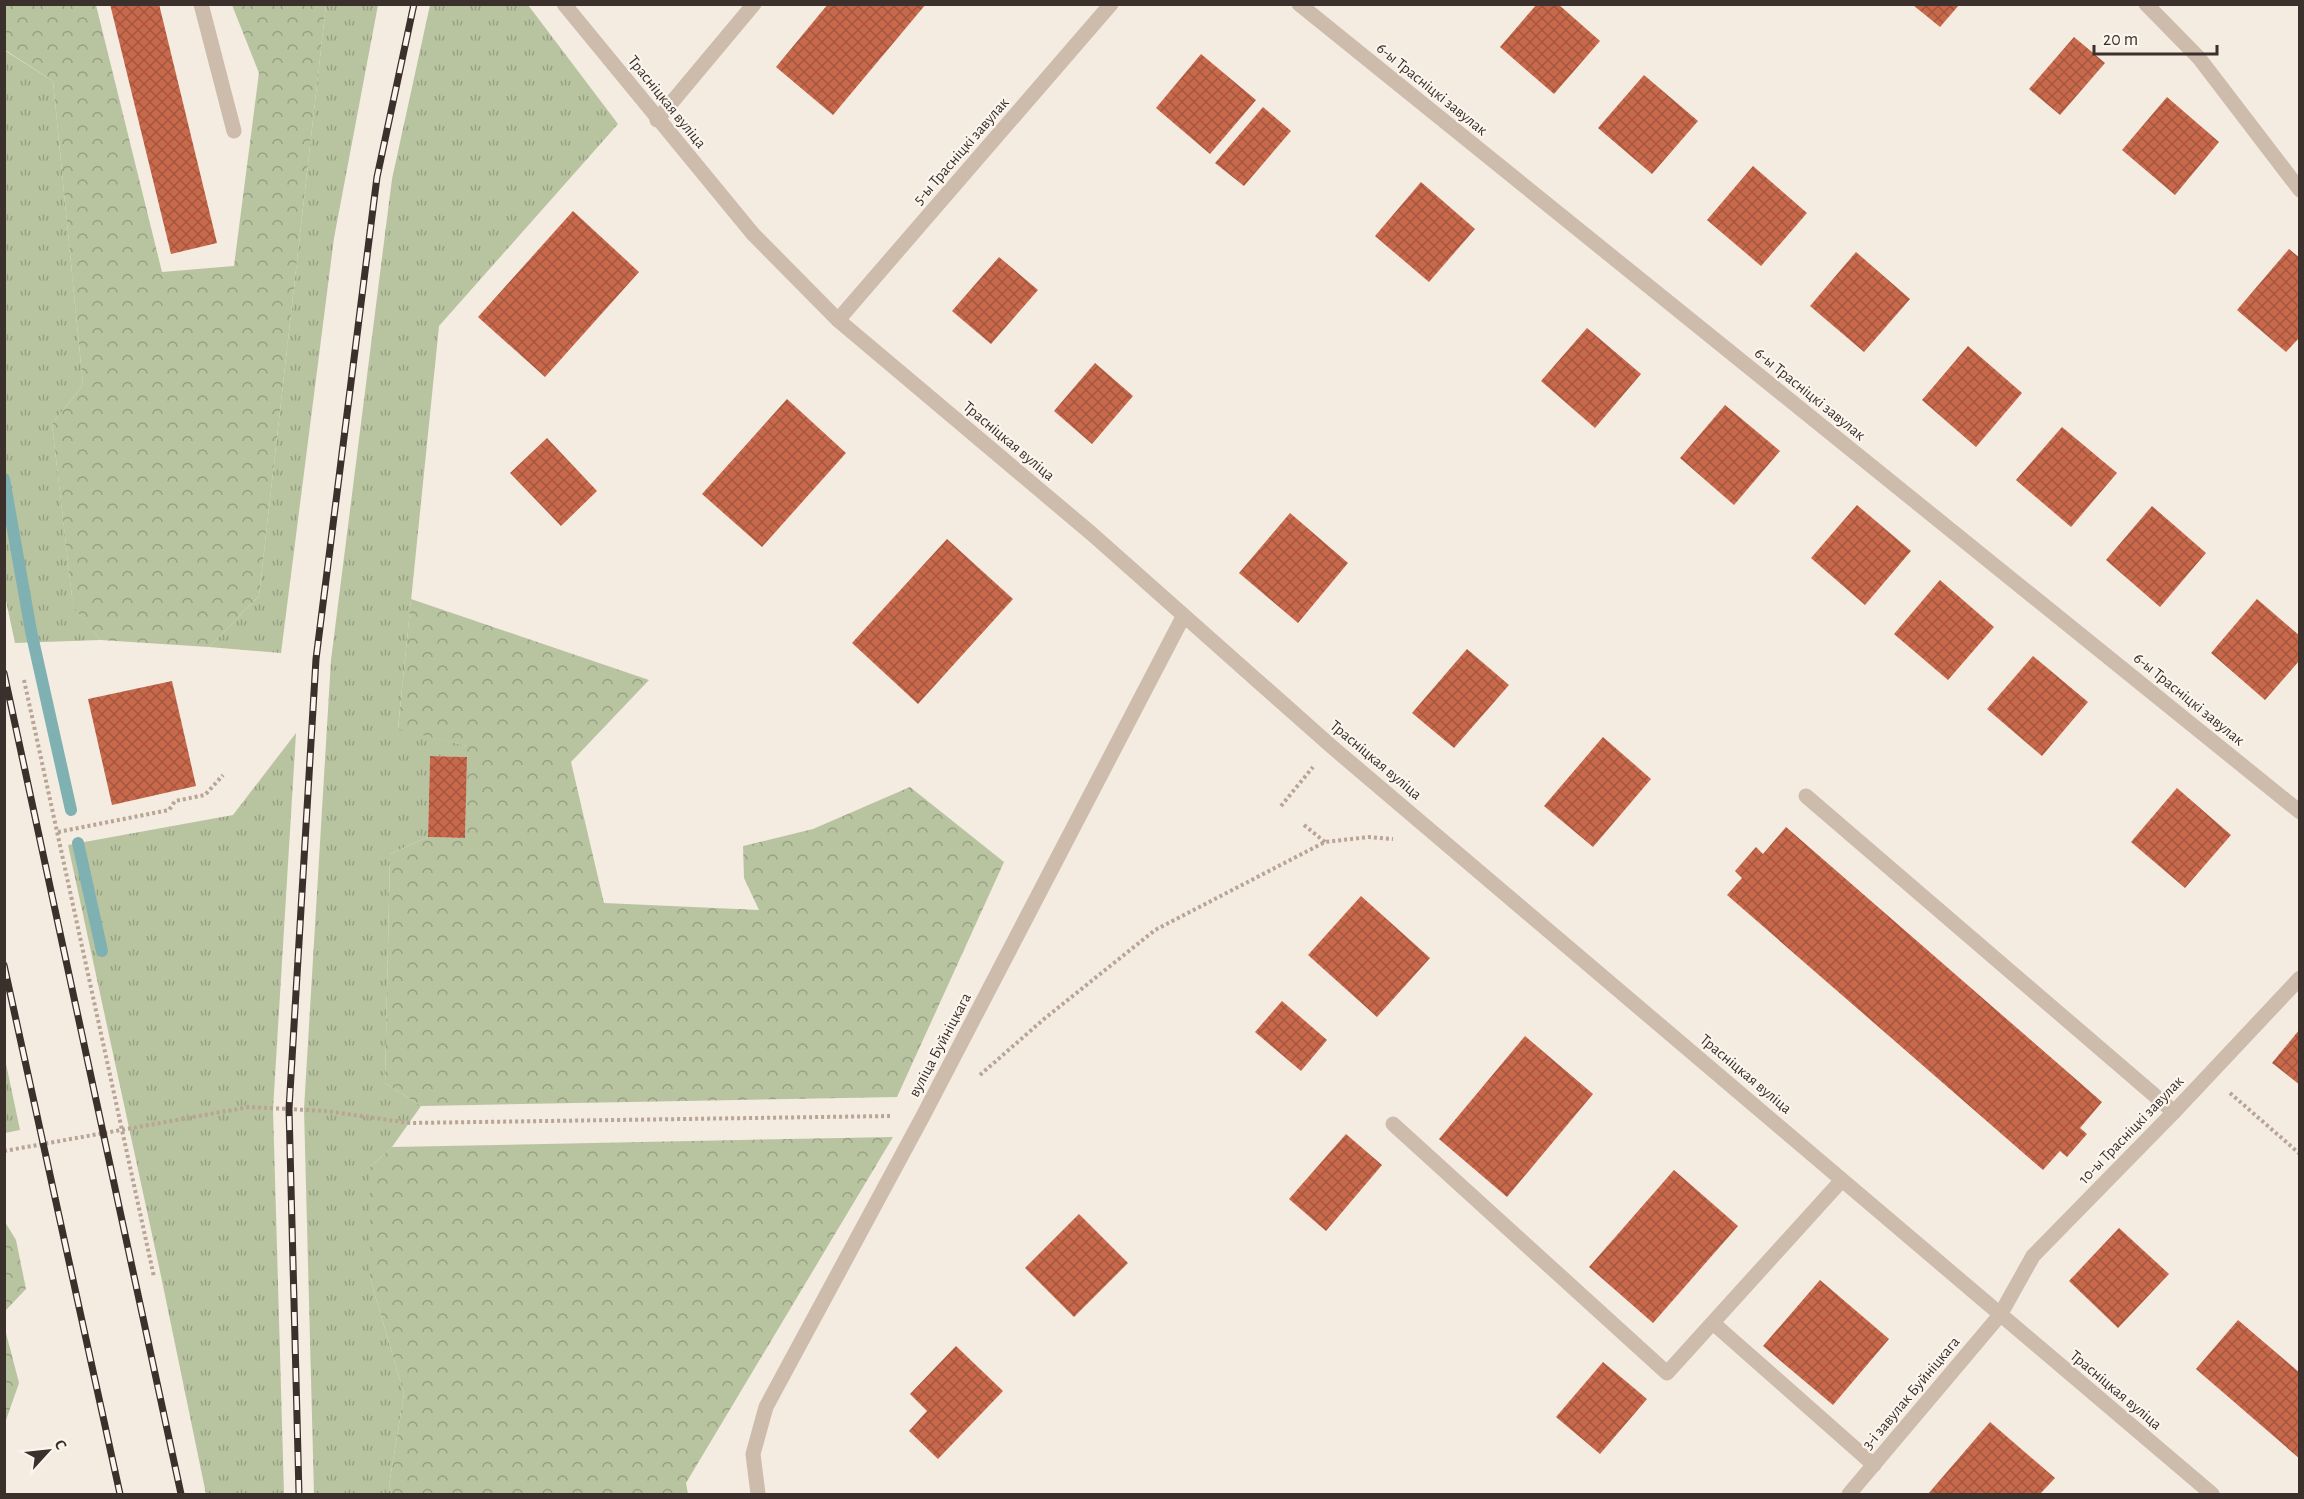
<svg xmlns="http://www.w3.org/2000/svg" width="2304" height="1499" font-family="'Alegreya Sans',sans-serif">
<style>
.grass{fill:url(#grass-tufts)}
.forest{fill:url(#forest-crowns)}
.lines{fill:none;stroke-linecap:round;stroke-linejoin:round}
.stream{stroke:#7fb0b2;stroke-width:12}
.building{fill:url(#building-cross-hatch)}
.path{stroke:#b9a596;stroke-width:4;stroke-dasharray:3 3;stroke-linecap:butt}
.minor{stroke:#cdbbac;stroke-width:15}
.rail-casing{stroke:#3b302b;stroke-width:7}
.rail{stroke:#fbf5ee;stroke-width:4.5;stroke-dasharray:14;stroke-linecap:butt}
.labels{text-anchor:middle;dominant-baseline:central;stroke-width:4.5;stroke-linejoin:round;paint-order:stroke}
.street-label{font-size:16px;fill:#3b302b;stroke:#fbf5ee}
</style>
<defs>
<pattern id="grass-tufts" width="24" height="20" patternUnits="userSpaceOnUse" patternTransform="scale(1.5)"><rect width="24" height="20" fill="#b8c4a0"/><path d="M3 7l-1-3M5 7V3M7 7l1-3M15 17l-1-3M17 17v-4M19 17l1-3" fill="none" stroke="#97a083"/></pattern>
<pattern id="forest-crowns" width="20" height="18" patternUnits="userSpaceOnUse" patternTransform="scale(1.5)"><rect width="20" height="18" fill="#b8c4a0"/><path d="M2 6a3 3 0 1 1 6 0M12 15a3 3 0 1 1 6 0" fill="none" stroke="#97a083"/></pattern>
<pattern id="building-cross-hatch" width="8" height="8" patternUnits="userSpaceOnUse" patternTransform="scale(1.5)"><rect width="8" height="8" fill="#c8694b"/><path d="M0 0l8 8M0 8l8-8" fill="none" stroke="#a4573f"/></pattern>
</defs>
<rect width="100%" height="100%" fill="#f4ebe1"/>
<!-- grass -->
<g class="grass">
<path d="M326,5H378L334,238L281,653L209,647L259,596Z"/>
<path d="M430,5H528L618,124L439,326L398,728L467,746V757L430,756L428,837L390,854L385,1083L421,1106L392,1147L370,1167V1278L404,1394L389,1485L392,1494H314L304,1109L331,660L392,179Z"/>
<path d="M4,50L53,81L83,385L52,424L73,605L100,640L15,643L5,596Z"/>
<path d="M296,733L273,1109L284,1494H206L161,1276L68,845L233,815Z"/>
<path d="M5,1059L20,1130L5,1133H4Z"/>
</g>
<!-- forest -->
<g class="forest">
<path d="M4,5H96L162,272L234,266L259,73L232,5H326L259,596L209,647L100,640L73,606L52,424L83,385L53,81L5,50Z"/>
<path d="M411,599L649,680L571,762L604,903L759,910L744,878L743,846L813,829L910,787L1004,862L897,1097L421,1106L385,1083L390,854L428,837L465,838L467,746L398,729Z"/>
<path d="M893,1137L686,1483L688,1494H392L389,1485L404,1394L370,1278V1167L392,1147Z"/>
<path d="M5,1222L16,1240L26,1289L5,1311Z"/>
<path d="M5,1329L19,1383L5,1423H4Z"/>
</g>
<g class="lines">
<!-- stream -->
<g class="stream">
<path d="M4,479L31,631L71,810"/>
<path d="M78,843L102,951"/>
</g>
</g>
<!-- building -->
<g class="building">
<path d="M110,4H159L217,243L171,254Z"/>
<path d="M828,4H926L833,115L776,67Z"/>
<path d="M1537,4H1558L1600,41L1554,94L1500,47Z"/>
<path d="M1913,5H1959L1940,27Z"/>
<path d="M2074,37L2105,63L2060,115L2029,89Z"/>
<path d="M1201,54L1256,100L1210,154L1156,108Z"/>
<path d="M1644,75L1698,121L1652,174L1598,128Z"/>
<path d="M2167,97L2219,142L2175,195L2122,150Z"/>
<path d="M1263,107L1291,131L1244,186L1215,163Z"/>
<path d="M1753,166L1807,213L1761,266L1707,220Z"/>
<path d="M1421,182L1475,229L1429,282L1375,236Z"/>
<path d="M573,211L639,272L545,377L478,317Z"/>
<path d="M2289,249L2300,258V337L2286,352L2237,310Z"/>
<path d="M1856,252L1910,299L1864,352L1810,306Z"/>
<path d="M999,257L1038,290L991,344L952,311Z"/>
<path d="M1587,328L1641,374L1595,428L1541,381Z"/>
<path d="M1968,346L2022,393L1976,447L1922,400Z"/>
<path d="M1095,363L1133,396L1092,444L1054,411Z"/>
<path d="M787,399L846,453L762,547L702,494Z"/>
<path d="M1725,405L1780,451L1734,505L1680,458Z"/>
<path d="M2062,427L2117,473L2071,527L2016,480Z"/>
<path d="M547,438L597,491L561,526L510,473Z"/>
<path d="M1857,505L1911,551L1865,605L1811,558Z"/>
<path d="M2152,506L2206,553L2160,607L2106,560Z"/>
<path d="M1290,513L1348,563L1298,623L1239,573Z"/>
<path d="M947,539L1013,599L918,704L852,643Z"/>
<path d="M1940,580L1994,627L1948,680L1894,634Z"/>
<path d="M2257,599L2300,636V660L2265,700L2211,653Z"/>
<path d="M1467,649L1509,685L1454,748L1412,713Z"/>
<path d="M2033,656L2088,702L2042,756L1987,709Z"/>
<path d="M172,681L196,786L112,805L88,699Z"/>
<path d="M1603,737L1651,779L1593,847L1544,806Z"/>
<path d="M430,756L467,757L465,838L428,837Z"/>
<path d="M2177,788L2231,835L2185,888L2131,842Z"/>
<path d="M1786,827L2102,1102L2080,1128L2087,1134L2067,1157L2060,1151L2043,1170L1727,895L1742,878L1735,871L1756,847L1763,854Z"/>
<path d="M1361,896L1430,958L1377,1017L1308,955Z"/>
<path d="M1282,1001L1327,1040L1301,1071L1255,1032Z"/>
<path d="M2300,1029V1085L2272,1063Z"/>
<path d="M1525,1036L1593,1094L1507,1197L1439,1139Z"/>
<path d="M1346,1134L1382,1165L1326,1231L1289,1199Z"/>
<path d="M1674,1170L1738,1226L1653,1323L1589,1267Z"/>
<path d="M1079,1214L1128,1263L1074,1317L1025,1268Z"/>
<path d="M2119,1228L2169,1274L2118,1328L2069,1281Z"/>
<path d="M1820,1280L1889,1339L1833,1405L1763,1346Z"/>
<path d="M2238,1320L2300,1373V1459L2196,1369Z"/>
<path d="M956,1346L1003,1391L938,1459L909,1431L927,1411L910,1394Z"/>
<path d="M1603,1362L1647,1399L1600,1454L1556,1417Z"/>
<path d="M1990,1422L2055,1478L2040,1494H1928Z"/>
</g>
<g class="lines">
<!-- path -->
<g class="path">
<path d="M24,680L154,1277"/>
<path d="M1281,806L1313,767"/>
<path d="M1304,825L1325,842"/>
<path d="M58,832L169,810L175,801L205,795L223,775"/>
<path d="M980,1075L1044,1019L1155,930L1325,842L1369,837L1393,839"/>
<path d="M2230,1093L2300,1154"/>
<path d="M4,1151L249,1107L326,1111L410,1123L890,1116"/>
</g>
<!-- minor -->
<g class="minor">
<path d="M201,4L234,131"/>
<path d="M564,4L753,234L838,320L1092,534L1331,746L2212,1494"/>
<path d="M1299,4L2300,812"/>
<path d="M2146,4L2199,58L2300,190"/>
<path d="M657,120L754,4"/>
<path d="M838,320L1111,4"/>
<path d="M1806,796L2174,1112"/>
<path d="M1393,1124L1667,1373L1842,1180"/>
<path d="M1713,1323L1874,1465"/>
<path d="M758,1494L753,1454L766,1407L923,1116L1183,617"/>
<path d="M1849,1494L2000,1315L2033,1256L2174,1112L2300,978"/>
</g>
<!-- rail casing -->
<g class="rail-casing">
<g id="rail">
<path d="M4,673L181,1494"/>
<path d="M4,965L120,1494"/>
<path d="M299,1494L289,1109L316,659L377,177L414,4"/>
</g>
</g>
<!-- rail -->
<use href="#rail" class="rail"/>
</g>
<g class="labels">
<!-- street labels -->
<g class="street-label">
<text transform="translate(1432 89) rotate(39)">6-ы Трасніцкі завулак</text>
<text transform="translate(667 102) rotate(51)">Трасніцкая вуліца</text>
<text transform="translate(961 151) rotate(-49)">5-ы Трасніцкі завулак</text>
<text transform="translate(1810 394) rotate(39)">6-ы Трасніцкі завулак</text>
<text transform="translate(1009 441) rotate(40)">Трасніцкая вуліца</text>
<text transform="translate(2189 699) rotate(39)">6-ы Трасніцкі завулак</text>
<text transform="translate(1376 760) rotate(40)">Трасніцкая вуліца</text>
<text transform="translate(940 1045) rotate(-62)">вуліца Буйніцкага</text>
<text transform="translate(1746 1074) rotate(40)">Трасніцкая вуліца</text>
<text transform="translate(2131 1130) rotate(-46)">10-ы Трасніцкі завулак</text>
<text transform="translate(2116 1390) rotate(40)">Трасніцкая вуліца</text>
<text transform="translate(1911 1393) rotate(-50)">3-і завулак Буйніцкага</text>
</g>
</g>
<!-- border -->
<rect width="2304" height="1499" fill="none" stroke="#3b302b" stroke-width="12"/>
<!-- north arrow -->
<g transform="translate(48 1451) rotate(63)" stroke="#fbf5ee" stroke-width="4.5" paint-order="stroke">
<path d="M0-4.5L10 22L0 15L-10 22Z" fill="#3b302b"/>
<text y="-9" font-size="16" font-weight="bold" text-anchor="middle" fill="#3b302b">С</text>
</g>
<!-- scale -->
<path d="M2094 45v9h123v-9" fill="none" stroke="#3b302b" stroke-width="3"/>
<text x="2103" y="45" font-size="18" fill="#3b302b" stroke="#fbf5ee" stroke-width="4.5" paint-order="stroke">20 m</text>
</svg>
